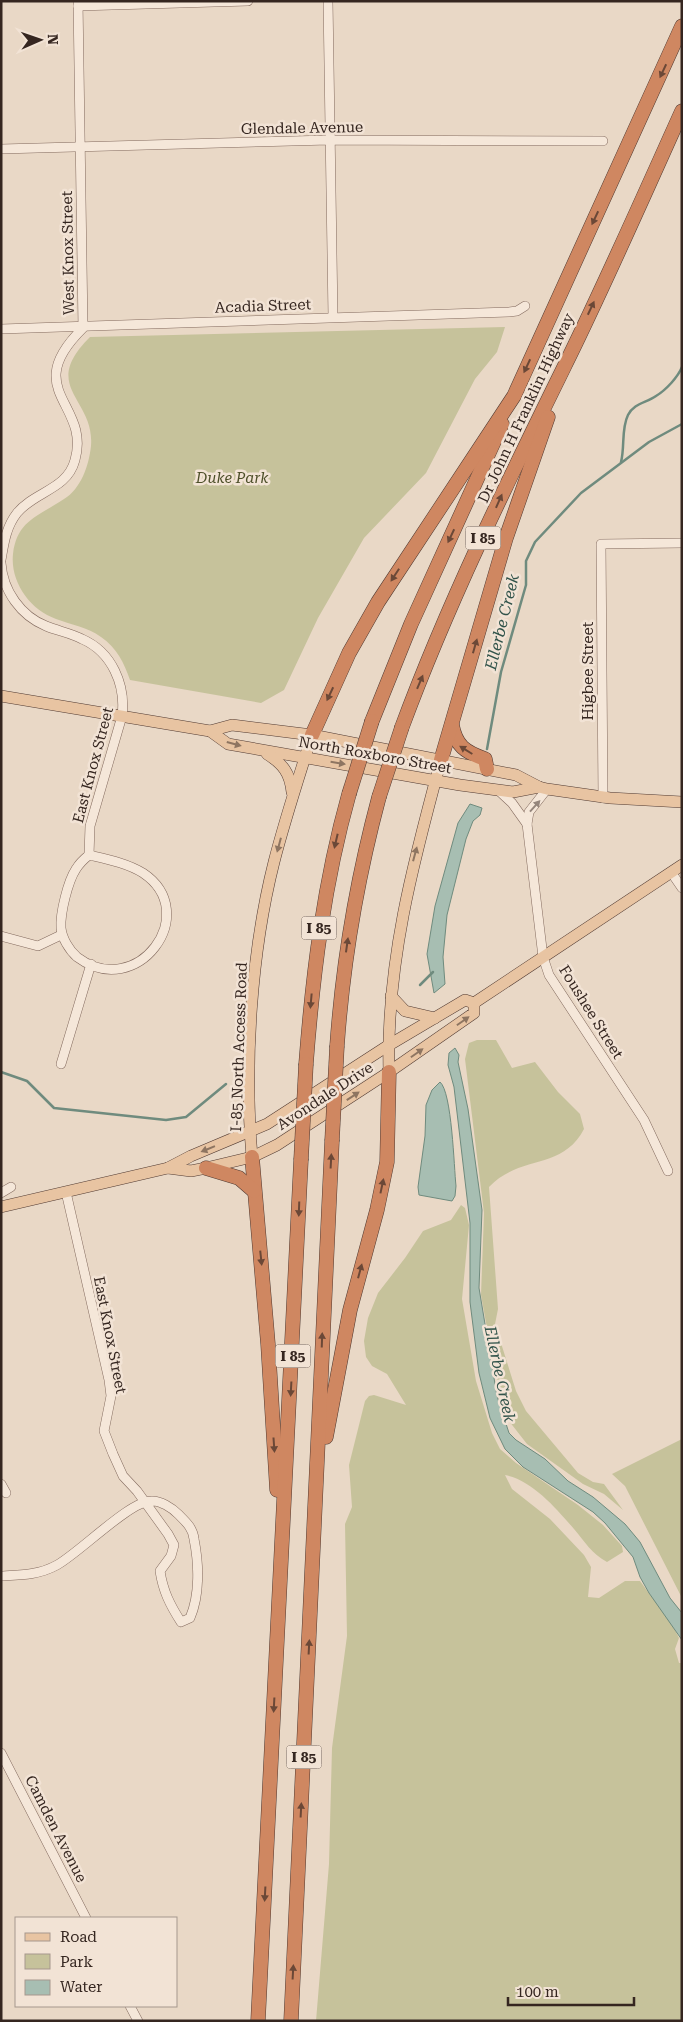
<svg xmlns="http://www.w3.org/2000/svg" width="683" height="2022" font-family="'Roboto Serif',serif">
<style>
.green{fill:#c6c29b}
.water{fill:#a7beb2;stroke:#6f8b7e}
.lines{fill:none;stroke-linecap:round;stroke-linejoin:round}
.stream{stroke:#6f8b7e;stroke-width:2.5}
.minor-casing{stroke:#836a5e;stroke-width:10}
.major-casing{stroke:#513a32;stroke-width:12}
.highway-casing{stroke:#513a32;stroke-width:15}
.minor{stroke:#f5e7d9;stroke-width:9}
.major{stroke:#e8c4a2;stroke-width:11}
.highway{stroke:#cf8761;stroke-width:14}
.highway-bridge-casing{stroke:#513a32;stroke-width:15;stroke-linecap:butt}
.highway-bridge{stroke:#cf8761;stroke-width:14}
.oneway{fill:#6b4837}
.oneway2{fill:#8e7561}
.oneway3{fill:#95867c}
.labels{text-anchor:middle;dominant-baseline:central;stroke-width:5;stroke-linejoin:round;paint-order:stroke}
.shield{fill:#f2e3d5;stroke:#6e5f56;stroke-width:1}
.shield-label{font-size:14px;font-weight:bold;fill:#352620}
.street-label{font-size:15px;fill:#352620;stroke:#f2e3d5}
.park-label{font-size:15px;font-style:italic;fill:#4d4f29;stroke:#f2e3d5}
.water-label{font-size:16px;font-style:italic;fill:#31534a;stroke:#f2e3d5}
</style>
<rect width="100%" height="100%" fill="#e9d8c6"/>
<!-- green -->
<g class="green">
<path d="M505,327L497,352L475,379L426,473L364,538L318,618L284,690L261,703L130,680C124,663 117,648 101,637C87,627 72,625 56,619C30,610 10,582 13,554C17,520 39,516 64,499C81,489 89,465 91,446C95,398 39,388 90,337Z"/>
<path d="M477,1040H496L512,1068L535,1062L558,1092L580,1114L584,1129C562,1171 520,1154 489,1187L498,1309L495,1324L516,1391L526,1411L578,1473L593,1482L604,1484L623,1510L604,1494L583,1484L527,1444L509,1421L494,1367L481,1295L484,1213L465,1059L469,1043Z"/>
<path d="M461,1205L465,1208L469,1225L462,1299L476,1381L492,1433L500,1449L516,1463L578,1505L603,1525L622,1546L623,1552L607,1562C592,1554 585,1542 574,1529C556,1508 532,1480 505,1475L512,1489L550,1519L584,1555L591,1567L588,1597L599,1598L625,1581H640L651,1596L662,1604L679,1638L675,1649L679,1663H682V2021H316L329,1864L332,1748L347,1636L345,1524L352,1507L349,1465L365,1401L369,1396L374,1395L406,1405L387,1374L372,1366L366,1357L364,1341L368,1318L378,1293L405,1258L423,1231L451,1220Z"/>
<path d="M682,1439V1598L625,1486L612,1474Z"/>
</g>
<!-- water -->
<g class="water">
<path d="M470,804L482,808L480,815L473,821L466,839L447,915L443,957L445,984L434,993L427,954L435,906L458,823Z"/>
<path d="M455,1048L459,1055L458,1062L468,1109L482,1210L479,1288L497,1396L509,1433L516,1440L545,1459L568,1481L593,1497L625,1524L640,1542L670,1598L682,1613V1640L649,1593L640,1577L633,1557L605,1523L593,1512L523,1467L505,1449L490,1418L479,1373L470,1302V1223L454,1087L448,1065L449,1053Z"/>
<path d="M440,1082C452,1092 454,1168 456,1186L455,1196L452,1201L419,1195L418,1187L425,1136L426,1105L432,1090Z"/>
</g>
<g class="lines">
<!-- stream -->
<g class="stream">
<path d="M621,462C625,447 621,429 628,415C634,403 646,403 656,396C666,390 678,377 682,367"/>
<path d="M487,749L501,672L526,585V561L535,542L581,493L649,442L682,424"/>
<path d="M420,985L433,972"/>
<path d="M1,1072L27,1081L54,1108L166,1120L186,1117L226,1084"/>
</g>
<!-- minor casing -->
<g class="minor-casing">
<g id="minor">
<path d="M328,1L333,317"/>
<path d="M78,6L248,1"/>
<path d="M1,149L329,140L603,141"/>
<path d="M1,329L509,312L517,311L525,306"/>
<path d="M1,560C4,543 6,527 17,513C35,491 67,490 75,460C91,403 19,391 83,328L78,1"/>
<path d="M1,563C3,591 21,616 46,626C58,631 71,633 82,639C112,652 126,685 122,716L90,826L89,855"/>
<path d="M547,789L529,812L527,824L543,957L549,975L644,1120L668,1171"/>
<path d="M498,790L512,803L527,824"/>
<path d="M603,798L601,544L682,543"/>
<path d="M89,855C106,859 127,863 143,873C203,913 137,1002 77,957C69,950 62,938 61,928C60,913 68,881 76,869C79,864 84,859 89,855Z"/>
<path d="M671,872L682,888"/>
<path d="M1,936L38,946L61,935"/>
<path d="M61,1064L91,964"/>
<path d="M1,1193L11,1187"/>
<path d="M1,1484L6,1493"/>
<path d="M1,1576C21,1575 39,1575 57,1565C79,1553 130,1501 151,1501C160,1500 172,1508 178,1514C186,1522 193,1528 194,1539C199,1564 200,1595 190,1618L181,1622C170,1605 163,1591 160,1571L171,1556L174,1545L168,1534L137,1491L123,1476L113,1454L104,1431L111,1396L109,1380L66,1192"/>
<path d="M1,1753L86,1918"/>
<path d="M130,2006L138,2021"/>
</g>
</g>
<!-- major casing -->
<g class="major-casing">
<g id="major">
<path d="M1,696L210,731L228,744L460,785L513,792L539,787"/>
<path d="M210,731L232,725L312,735L516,775L539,787L547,789L610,798L682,802"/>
<path d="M267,754C283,764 290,773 292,792"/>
<path d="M391,996L405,1011L435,1018"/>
<path d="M474,1003L682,865"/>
<path d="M389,1072C386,964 413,863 441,760"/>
<path d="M252,1157C244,1063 251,953 274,862C285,819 299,777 312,735"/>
<path d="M168,1168L191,1171L206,1168L252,1157L277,1145L389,1072L474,1013V1003"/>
<path d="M1,1207L168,1168L191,1156L267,1124L389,1045L465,1000L474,1003"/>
</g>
</g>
<!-- highway casing -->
<g class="highway-casing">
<g id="highway">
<path d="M372,721L411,624L502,424"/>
<path d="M452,725C456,746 465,752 485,759L487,769"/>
<path d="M402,727C449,600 510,477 570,355C609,275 645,193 682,111"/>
<path d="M312,735L349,653L378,602L514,396L682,26"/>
<path d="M441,760L506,538L548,417"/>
<path d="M337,1046C343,961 357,879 379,797"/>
<path d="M306,1064C313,972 324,883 349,794"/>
<path d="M252,1157L268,1344L277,1490"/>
<path d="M206,1168L239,1178L254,1191"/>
<path d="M326,1437L350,1310L377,1210L387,1162L389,1072"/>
<path d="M258,2021L301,1160"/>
<path d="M291,2021L332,1141"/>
</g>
</g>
<!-- minor -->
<use href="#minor" class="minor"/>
<!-- major -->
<use href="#major" class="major"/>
<!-- highway -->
<use href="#highway" class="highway"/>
<!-- highway-bridge casing -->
<g class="highway-bridge-casing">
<g id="highway-bridge">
<path d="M349,794L372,721"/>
<path d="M379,797L402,727"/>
<path d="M332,1141L337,1046"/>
<path d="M301,1160L306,1064"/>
</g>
</g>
<!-- highway-bridge -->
<use href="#highway-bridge" class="highway-bridge"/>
</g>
<!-- one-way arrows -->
<defs><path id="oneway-solid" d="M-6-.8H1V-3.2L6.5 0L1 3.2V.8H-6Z" transform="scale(1.25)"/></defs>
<g class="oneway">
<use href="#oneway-solid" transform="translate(663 71) rotate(115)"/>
<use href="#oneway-solid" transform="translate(595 218) rotate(115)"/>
<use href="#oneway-solid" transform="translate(591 308) rotate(-65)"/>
<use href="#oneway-solid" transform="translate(527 366) rotate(115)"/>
<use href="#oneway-solid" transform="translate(499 501) rotate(-66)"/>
<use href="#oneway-solid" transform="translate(451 536) rotate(115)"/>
<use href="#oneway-solid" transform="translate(395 575) rotate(123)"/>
<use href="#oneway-solid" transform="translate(475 646) rotate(-74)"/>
<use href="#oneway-solid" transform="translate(420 682) rotate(-67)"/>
<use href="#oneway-solid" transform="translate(330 694) rotate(115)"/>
<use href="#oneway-solid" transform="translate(466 750) rotate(-148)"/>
<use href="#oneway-solid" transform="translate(336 841) rotate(103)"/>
<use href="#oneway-solid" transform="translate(347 945) rotate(-82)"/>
<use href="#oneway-solid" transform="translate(311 1001) rotate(95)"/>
<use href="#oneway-solid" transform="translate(331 1161) rotate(-87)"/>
<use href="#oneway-solid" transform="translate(382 1186) rotate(-78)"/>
<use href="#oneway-solid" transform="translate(299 1209) rotate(92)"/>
<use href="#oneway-solid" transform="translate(261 1258) rotate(84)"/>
<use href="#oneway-solid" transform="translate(360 1271) rotate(-75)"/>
<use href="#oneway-solid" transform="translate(322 1340) rotate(-88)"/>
<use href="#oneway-solid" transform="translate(291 1389) rotate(93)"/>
<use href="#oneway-solid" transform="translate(274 1445) rotate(86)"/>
<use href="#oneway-solid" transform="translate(309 1647) rotate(-87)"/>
<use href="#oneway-solid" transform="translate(274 1705) rotate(93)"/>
<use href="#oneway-solid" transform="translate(301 1810) rotate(-87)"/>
<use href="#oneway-solid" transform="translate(265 1894) rotate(93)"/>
<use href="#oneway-solid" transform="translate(293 1972) rotate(-87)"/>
</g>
<g class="oneway2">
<use href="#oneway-solid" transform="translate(234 744) rotate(15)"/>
<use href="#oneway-solid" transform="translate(338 763) rotate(9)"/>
<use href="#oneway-solid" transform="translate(279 845) rotate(105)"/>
<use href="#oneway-solid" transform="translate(415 854) rotate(-75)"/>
<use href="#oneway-solid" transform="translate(463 1021) rotate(-35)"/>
<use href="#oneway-solid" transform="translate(417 1053) rotate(-35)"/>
<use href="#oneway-solid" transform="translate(353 1096) rotate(-33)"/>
<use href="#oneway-solid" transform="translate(208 1149) rotate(158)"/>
</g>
<use class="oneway3" href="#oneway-solid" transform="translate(535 806) rotate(-48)"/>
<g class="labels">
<!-- shield labels -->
<g class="shield">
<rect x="465.5" y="526.5" width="35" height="23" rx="4"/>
<rect x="301.5" y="916.5" width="35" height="23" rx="4"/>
<rect x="275.5" y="1344.5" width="35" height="23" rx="4"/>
<rect x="286.5" y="1745.5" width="35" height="23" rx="4"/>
</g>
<g class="shield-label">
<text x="483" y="538">I 85</text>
<text x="319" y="928">I 85</text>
<text x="293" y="1356">I 85</text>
<text x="304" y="1757">I 85</text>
</g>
<!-- street labels -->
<g class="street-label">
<text transform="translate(302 128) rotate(-1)">Glendale Avenue</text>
<text transform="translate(68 253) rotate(-91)">West Knox Street</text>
<text transform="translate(263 306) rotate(-2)">Acadia Street</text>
<text transform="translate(526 408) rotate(-65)">Dr John H Franklin Highway</text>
<text transform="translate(588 671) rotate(-90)">Higbee Street</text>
<text transform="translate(375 755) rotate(10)">North Roxboro Street</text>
<text transform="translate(93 765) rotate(-75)">East Knox Street</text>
<text transform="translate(591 1012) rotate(58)">Foushee Street</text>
<text transform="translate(239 1047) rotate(-88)">I-85 North Access Road</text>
<text transform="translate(325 1096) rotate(-33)">Avondale Drive</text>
<text transform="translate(110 1335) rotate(79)">East Knox Street</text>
<text transform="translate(56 1829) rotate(63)">Camden Avenue</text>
</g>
<!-- park labels -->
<g class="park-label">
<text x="232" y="478">Duke Park</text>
</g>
<!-- water labels -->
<g class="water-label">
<text transform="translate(502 622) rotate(-76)">Ellerbe Creek</text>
<text transform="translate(500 1374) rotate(78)">Ellerbe Creek</text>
</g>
</g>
<!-- border -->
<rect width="683" height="2022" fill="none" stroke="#352620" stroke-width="5"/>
<!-- legend -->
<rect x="15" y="1917" width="162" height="90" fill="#f2e3d5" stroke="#a6978d"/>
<rect x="25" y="1933" width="25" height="8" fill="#e8c4a2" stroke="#a6978d"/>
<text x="60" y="1942" font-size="15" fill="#352620">Road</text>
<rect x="25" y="1954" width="25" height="15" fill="#c6c29b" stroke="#a6978d"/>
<text x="60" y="1967" font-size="15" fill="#352620">Park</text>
<rect x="25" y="1980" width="25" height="15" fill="#a7beb2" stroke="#a6978d"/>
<text x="60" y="1992" font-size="15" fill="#352620">Water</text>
<!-- north arrow -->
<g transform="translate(40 40) rotate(88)" stroke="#f2e3d5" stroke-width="4" paint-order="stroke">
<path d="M0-4L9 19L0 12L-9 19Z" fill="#352620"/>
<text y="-8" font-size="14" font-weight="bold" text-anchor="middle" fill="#352620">N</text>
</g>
<!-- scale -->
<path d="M508 1997v8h126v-8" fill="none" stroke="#352620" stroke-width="2.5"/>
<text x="516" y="1997" font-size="15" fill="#352620" stroke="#f2e3d5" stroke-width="4" paint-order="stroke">100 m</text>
</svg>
